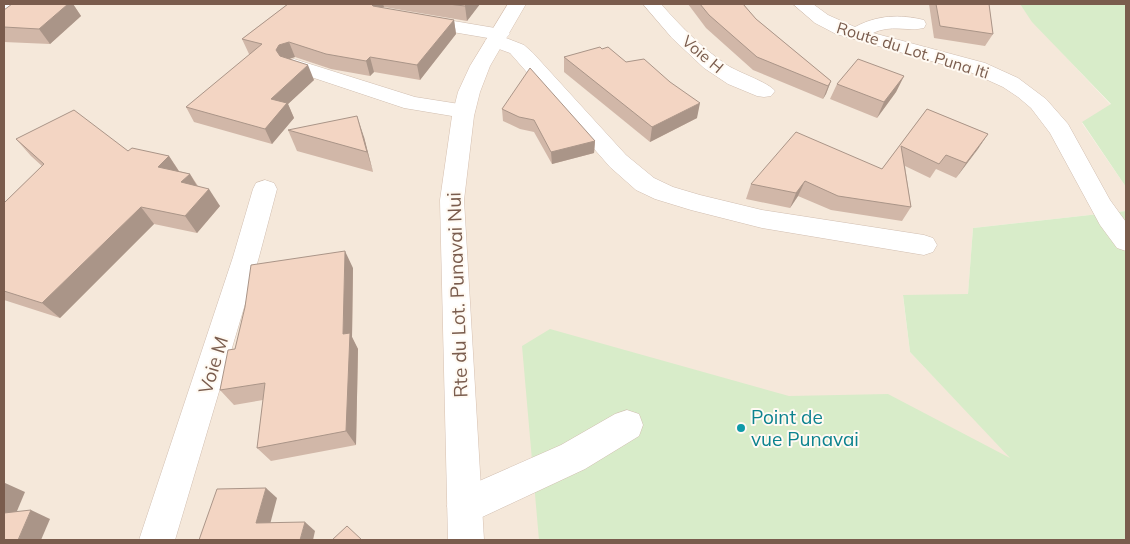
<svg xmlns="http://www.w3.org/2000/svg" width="1130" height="544" font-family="Mulish,sans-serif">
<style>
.residential{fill:#f5e8da}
.green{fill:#d8ecc9}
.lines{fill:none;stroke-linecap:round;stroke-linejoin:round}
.lane-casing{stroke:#d1beb0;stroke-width:1}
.street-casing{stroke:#d1beb0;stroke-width:1}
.secondary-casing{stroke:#d6c0b0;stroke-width:1}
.lane{fill:#fff;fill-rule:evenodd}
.street{fill:#fff;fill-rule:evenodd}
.secondary{fill:#fff;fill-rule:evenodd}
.wall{fill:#d1b7a8}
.shaded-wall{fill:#aa9588}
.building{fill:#f3d5c3;stroke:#aa9588}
.culture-dot{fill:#0f9aa8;stroke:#fffaf3;stroke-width:2}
.labels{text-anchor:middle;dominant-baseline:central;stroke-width:4;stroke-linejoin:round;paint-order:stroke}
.far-street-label{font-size:16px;fill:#7a5c4d;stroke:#fffaf3}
.street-label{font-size:19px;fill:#7a5c4d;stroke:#fffaf3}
.culture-label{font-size:19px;fill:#0d838f;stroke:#fffaf3;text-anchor:start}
</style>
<rect width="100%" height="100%" fill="#fdf6ec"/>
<!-- residential -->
<path class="residential" d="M4,4H1020L1033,22L1111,105L1082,123L1126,187V211L973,228L968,295L903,296L910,352L1012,459L1058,540H4Z"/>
<!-- green -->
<g class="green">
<path d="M1020,4H1126V187L1082,122L1111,104L1032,22Z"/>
<path d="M1126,211V540H539L522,346L550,329L789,396L888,394L1010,458L910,352L903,295L968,294L973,228Z"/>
</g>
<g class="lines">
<!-- lane casing -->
<g class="lane-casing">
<path id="lane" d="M6,4H17L4,13V5Z"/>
</g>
<!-- street casing -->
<g class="street-casing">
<g id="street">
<path d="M643,4H661C681,27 702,48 727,65C739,73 768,82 775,91L771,96L764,97L757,96L728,84L704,68L672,38Z"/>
<path d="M793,4H813L828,15L855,27C877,15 900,14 924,20L926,24L924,28C906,32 892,24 873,33L985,63L1018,78L1046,99L1068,124L1110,200L1126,222V251L1117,248L1100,225L1050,133L1031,108L1018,97L1003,87L970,72L836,34L815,23Z"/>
<path d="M418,15L507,30L510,34L506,38L524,45L533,53L626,155L654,178L673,187L700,195L762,210L924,235L933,238L937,245L933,252L924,255L762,228L691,210L655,199L636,190L610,167L510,53L488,45L485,41L488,38L411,25L409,21L411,17Z"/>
<path d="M294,59L415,97L472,106L475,111L472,116L464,118L404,108L287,69L284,65L287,61Z"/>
<path d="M265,180L274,183L277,189L259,257L175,540H139L233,257L253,189L256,183Z"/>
<path d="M627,410L639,414L643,425L639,436L585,469L478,519L465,524L452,519L447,506L452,493L561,445L615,414Z"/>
</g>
</g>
<!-- secondary casing -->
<g class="secondary-casing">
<path id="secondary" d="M508,4H526L490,66L480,92L474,116L464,200L484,540H448L440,200L452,116L458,92L470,66Z"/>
</g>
<!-- lane -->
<use href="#lane" class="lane"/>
<!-- street -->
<use href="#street" class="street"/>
<!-- secondary -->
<use href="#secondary" class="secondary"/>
</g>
<!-- wall -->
<g class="wall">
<path d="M12,4H73L81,16L50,44L4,42V27Z"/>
<path d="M288,4H480L467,21L384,7L383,8L454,20L456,34L420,80L374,72L370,76L331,69L295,57L289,59L314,80L288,104L294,118L272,144L194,122L186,107L250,55L249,54L242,39Z"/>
<path d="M688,4H743L756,19L831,81L826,94L823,99L753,70L706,28Z"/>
<path d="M929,4H989L993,34L985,46L934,38Z"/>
<path d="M602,49L626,62L697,118L650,142L564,72V57Z"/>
<path d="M904,76L896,92L877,118L830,99L837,84Z"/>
<path d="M502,109L595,141L594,153L552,164L534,132L520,129L503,121Z"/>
<path d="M927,109L988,134L956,178L936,169L930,178L905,166L911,207L902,221L831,210L798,196L790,208L746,199L751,184L882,169Z"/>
<path d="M288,130L364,137L373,172L297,151Z"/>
<path d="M16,139L128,151L169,156L179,171L190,174L198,186L220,206L197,233L154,224L60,318L4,300V203L42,166L31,156Z"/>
<path d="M353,268L352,337L358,349L356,445L271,461L257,448L263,400L234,405L220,390L235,349Z"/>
</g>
<!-- shaded-wall -->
<g class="shaded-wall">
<path d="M68,4H73L81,16L50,44L39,29Z"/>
<path d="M370,4H383L384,7L375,10Z"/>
<path d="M467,4H480L467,21L465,6Z"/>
<path d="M454,20L456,34L420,80L417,65Z"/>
<path d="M289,42L295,57L286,60L282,65L276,50L279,45Z"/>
<path d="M370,57L374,72L370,76L366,61Z"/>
<path d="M308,65L314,80L288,104L294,118L272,144L265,129L271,99Z"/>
<path d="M904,76L896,92L877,118L884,102Z"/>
<path d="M831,81L826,94L823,99L828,86Z"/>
<path d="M700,103L697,118L650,142L652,127Z"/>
<path d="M357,116L364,137L373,172L367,152Z"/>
<path d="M988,134L978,149L956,178L966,163Z"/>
<path d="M595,141L594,153L552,164L551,152Z"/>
<path d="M169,156L180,173L158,167Z"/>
<path d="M190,174L200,191L181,182Z"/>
<path d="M805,181L798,196L790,208L796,193Z"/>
<path d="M209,189L220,206L197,233L185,216Z"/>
<path d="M141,207L154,224L60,318L42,303Z"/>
<path d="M345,251L353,268L352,337L358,349L356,445L346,431L343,334Z"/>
<path d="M5,483L25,492L12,523L4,519V486Z"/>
<path d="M266,488L277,498L268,532L256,523Z"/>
<path d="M31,510L50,519L41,540H18Z"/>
<path d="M305,522L315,531L313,540H300Z"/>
</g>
<!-- building -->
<g class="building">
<path d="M12,4H68L39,29L4,27V10Z"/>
<path d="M288,4H371L373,6L454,20L417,65L370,57L366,61L326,54L289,42L279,45L276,50L280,56L308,65L271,99L287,103L265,129L186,107L262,44L242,39Z"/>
<path d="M448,4H467L465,6Z"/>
<path d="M700,4H743L756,19L831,81L828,86L757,57L709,15Z"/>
<path d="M936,4H989L993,34L940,26Z"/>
<path d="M600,47L602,49L608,47L626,62L644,59L670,82L700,103L652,127L564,57Z"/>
<path d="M858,59L904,76L884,102L837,84Z"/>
<path d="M530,68L595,141L551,152L534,120L519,117L502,109Z"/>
<path d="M927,109L988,134L966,163L946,155L939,164L901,146L911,207L838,196L805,181L796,193L751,184L796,132L882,169Z"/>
<path d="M74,110L128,151L132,148L169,156L158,167L190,174L181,182L209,189L185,216L141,207L42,303L4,291V203L44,164L16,139Z"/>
<path d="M357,116L367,152L288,130Z"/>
<path d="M345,251L343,334L350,333L346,431L257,448L265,383L220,390L228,350L235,349L245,307L251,265Z"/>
<path d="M266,488L256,523L305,522L300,540H199L217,489Z"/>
<path d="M31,510L18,540H4V513Z"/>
<path d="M347,526L362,540H332Z"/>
</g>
<!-- markers -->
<circle class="culture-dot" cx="741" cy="428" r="5"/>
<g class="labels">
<!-- far-street labels -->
<g class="far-street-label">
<text transform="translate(913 50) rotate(17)">Route du Lot. Puna Iti</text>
<text transform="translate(703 54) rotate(40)">Voie H</text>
</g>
<!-- street labels -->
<g class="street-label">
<text transform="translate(457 295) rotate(-92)">Rte du Lot. Punavai Nui</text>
<text transform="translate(213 365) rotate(-73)">Voie M</text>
</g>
<!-- culture labels -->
<g class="culture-label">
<text x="751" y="417">Point de<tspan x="751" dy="22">vue Punavai</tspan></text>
</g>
</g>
<!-- border -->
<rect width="1130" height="544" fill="none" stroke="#7a5c4d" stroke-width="10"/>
</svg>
